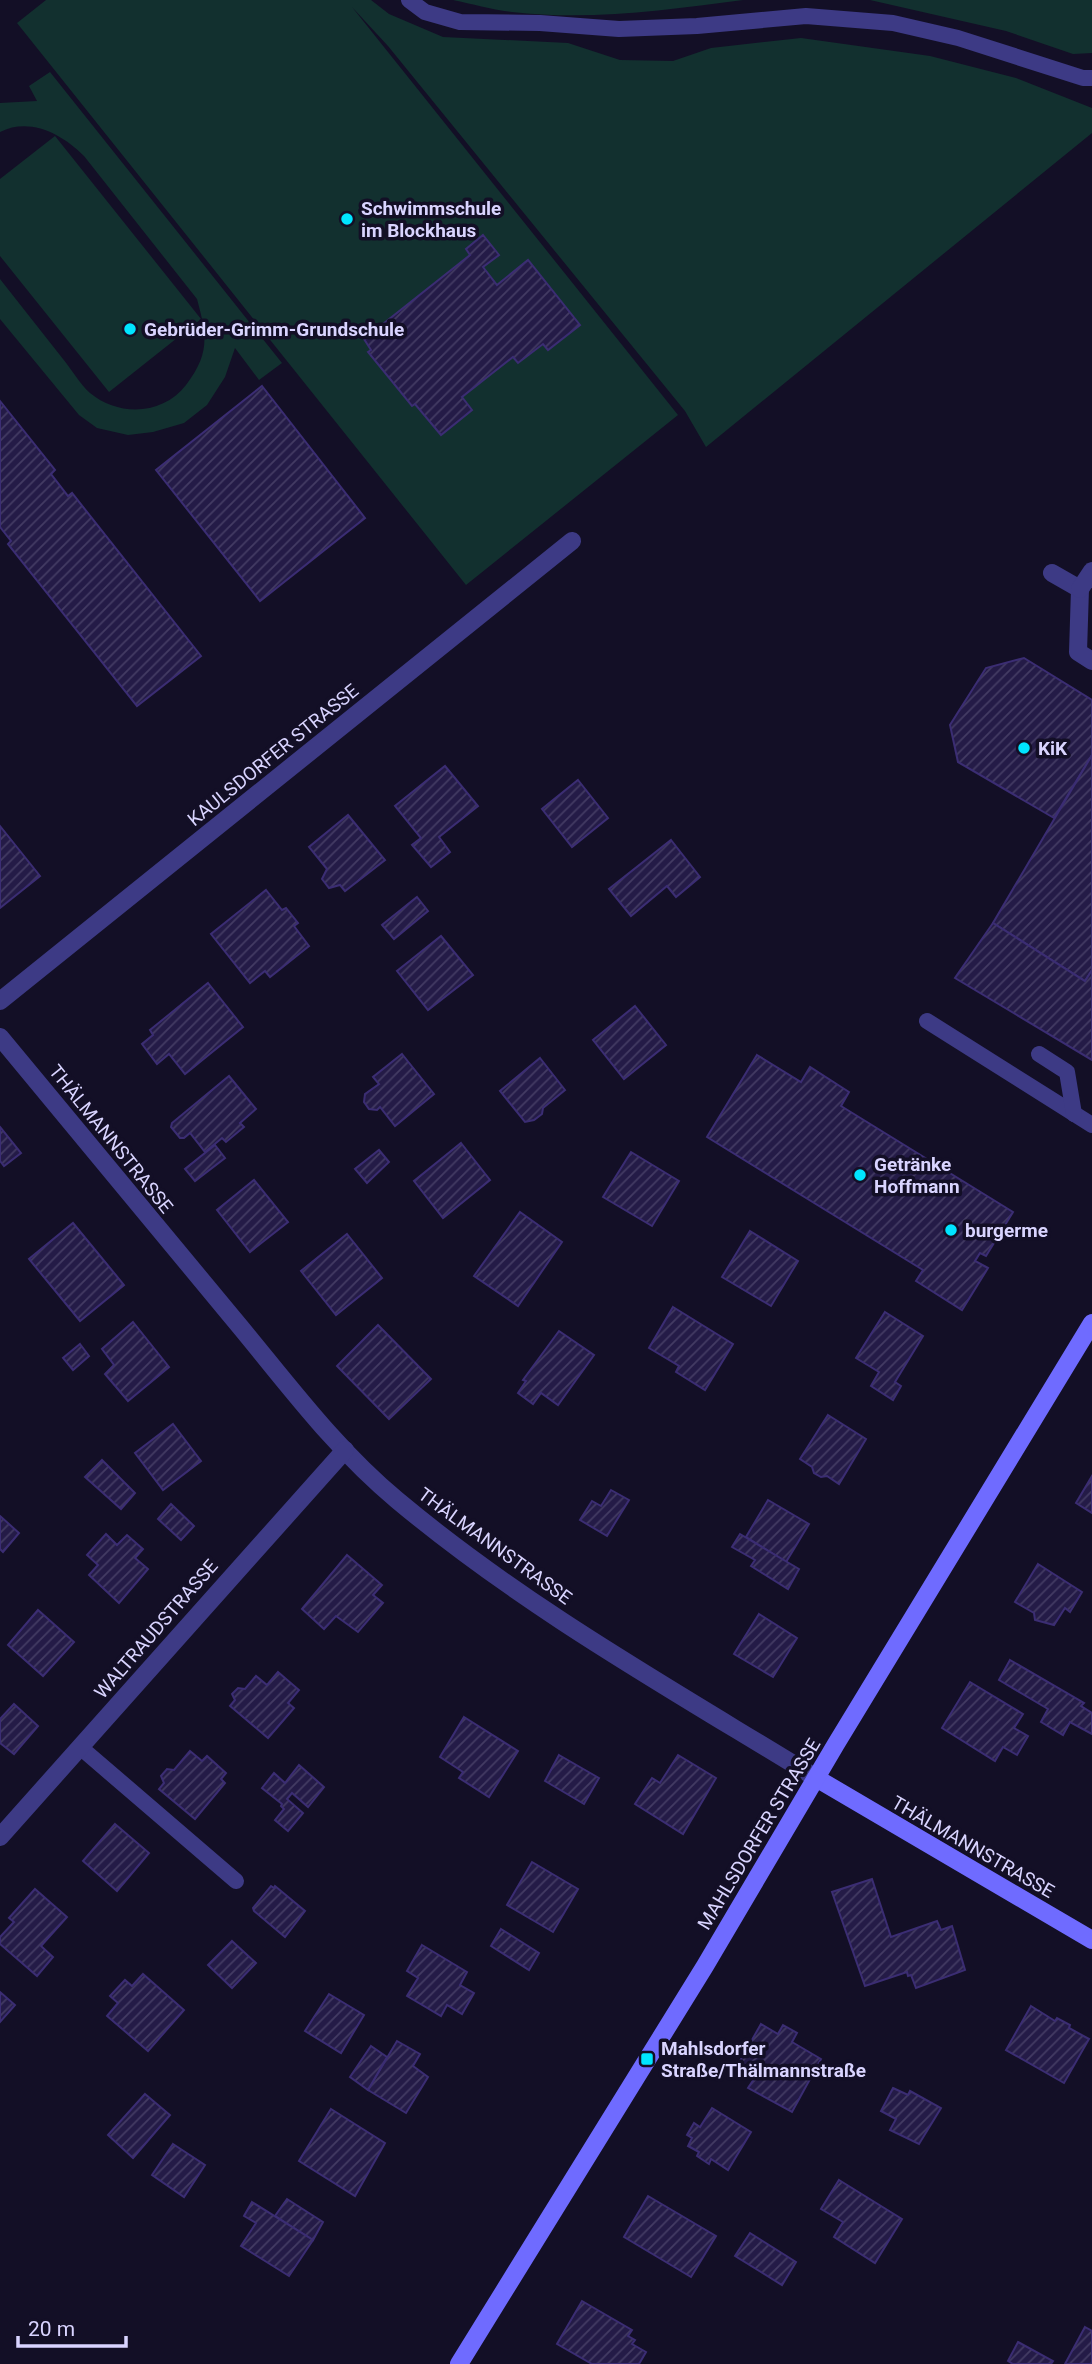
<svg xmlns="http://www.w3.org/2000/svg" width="1092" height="2364" font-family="Roboto,sans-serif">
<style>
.grass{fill:#12302f}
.building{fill:url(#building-hatch);stroke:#3b2d73;stroke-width:2}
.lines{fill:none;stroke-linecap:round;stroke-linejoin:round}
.lane{stroke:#3d3a85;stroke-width:16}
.street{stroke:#3d3a85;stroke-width:18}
.secondary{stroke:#6f6bff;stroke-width:18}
.poi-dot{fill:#00e5ff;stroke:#130f26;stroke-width:2.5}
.labels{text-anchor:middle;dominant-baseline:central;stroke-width:7;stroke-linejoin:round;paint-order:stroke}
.poi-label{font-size:19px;font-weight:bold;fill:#d9d4ff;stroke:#130f26;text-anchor:start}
.street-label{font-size:19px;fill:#d9d4ff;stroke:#130f26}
</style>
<defs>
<pattern id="building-hatch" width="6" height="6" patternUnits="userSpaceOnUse" patternTransform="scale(1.75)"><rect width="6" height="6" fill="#241b47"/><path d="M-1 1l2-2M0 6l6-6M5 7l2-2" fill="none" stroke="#433b63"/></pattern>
</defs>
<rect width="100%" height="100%" fill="#130f26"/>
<!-- grass -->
<g class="grass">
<path d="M46,0H371L389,14L443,37L568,43L620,60L673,61L711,48L801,38L930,56L1016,78L1092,108V133L706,447L685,411L388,46L352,7L678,415L466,585L17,23Z"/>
<path d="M453,0H743C667,10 589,21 512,12C492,10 473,4 453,0Z"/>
<path d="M870,0H1092V53L1073,54L1006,31Z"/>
<path d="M50,72L282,363L259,380L235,348L225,377L207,405L184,423L153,432L128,435L97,428L79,415L0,319V279C21,306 42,332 63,359C72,370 80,384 90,393C119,417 163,415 186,385C210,353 207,336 197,299L84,156C62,134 30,117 0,132V103L37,101L29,86Z"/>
<path d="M55,136L201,319L109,392L0,256V179Z"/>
</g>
<!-- building -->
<g class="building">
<path d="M483,235L499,255L483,267L497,285L528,260L580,325L548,350L543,344L518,363L513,357L462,397L472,410L441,435L415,404L412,406L368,352L371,350L364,339L470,255L466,249Z"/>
<path d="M262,386L365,518L260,601L156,470Z"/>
<path d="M0,401L55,470L51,474L68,496L72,493L201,656L137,706L8,544L11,541L0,527Z"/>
<path d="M1024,658L1092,700V755L1054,818L958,762L950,725L986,668Z"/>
<path d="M1092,755V970L1085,981L993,923Z"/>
<path d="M445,766L478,806L439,837L450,852L431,867L412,845L421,838L395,806Z"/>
<path d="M578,780L608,818L572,847L542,809Z"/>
<path d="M348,815L385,860L345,891L340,885L329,888L322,879L327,869L309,847Z"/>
<path d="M0,826L40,876L0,908Z"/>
<path d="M671,840L700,877L676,897L667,886L631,916L609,889Z"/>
<path d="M266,890L282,910L286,908L298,923L294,926L309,946L270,977L265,971L250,983L211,934Z"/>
<path d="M417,897L428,911L394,939L382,925Z"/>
<path d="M993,923L1085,981L1092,970V1060L955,978Z"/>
<path d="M441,936L473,975L428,1010L397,971Z"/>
<path d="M208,983L243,1027L185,1074L169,1054L157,1064L142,1044L153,1035L150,1030Z"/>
<path d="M635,1006L666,1045L624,1079L593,1040Z"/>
<path d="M402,1054L434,1094L395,1126L380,1107L377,1110L369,1109L364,1102L365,1094L379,1084L373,1077Z"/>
<path d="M757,1055L801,1082L810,1067L849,1092L841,1106L1013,1212L986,1256L980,1253L975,1261L988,1268L962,1310L916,1281L923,1270L707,1137Z"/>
<path d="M540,1058L565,1090L543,1108L542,1114L534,1120L525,1122L500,1091Z"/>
<path d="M229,1076L256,1109L240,1123L244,1127L226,1142L222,1138L205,1152L190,1133L184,1138H180L171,1127L172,1123Z"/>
<path d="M0,1127L21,1153L4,1166L0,1161Z"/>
<path d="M461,1143L490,1180L443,1218L414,1181Z"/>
<path d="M215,1145L225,1158L195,1181L185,1169Z"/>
<path d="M379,1150L389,1162L367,1183L355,1169Z"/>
<path d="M631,1152L679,1181L652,1226L603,1197Z"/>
<path d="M254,1180L288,1222L250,1252L217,1210Z"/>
<path d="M520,1212L562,1242L518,1306L474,1276Z"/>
<path d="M73,1223L124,1285L80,1321L29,1259Z"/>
<path d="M750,1231L798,1261L771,1306L722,1277Z"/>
<path d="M347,1234L382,1278L336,1315L301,1271Z"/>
<path d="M673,1307L733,1344L705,1390L676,1372L679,1366L649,1348Z"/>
<path d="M885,1312L923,1336L895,1382L901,1386L893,1400L871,1386L879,1372L856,1358Z"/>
<path d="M133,1322L169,1367L128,1401L105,1374L114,1365L102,1349Z"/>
<path d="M378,1325L431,1379L389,1419L337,1366Z"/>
<path d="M559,1331L594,1355L558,1405L541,1393L533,1404L518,1393L526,1381L523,1380Z"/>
<path d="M80,1344L89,1356L73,1370L63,1358Z"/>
<path d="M828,1415L866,1439L839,1484L827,1476L821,1477L814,1473L812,1467L800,1459Z"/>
<path d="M173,1424L201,1461L163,1490L135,1453Z"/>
<path d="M102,1460L135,1493L121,1509L85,1477Z"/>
<path d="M1092,1476V1513L1076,1503Z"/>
<path d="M611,1490L629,1500L607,1536L580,1520L592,1501L601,1506Z"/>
<path d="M768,1500L809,1524L786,1562L746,1537Z"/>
<path d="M171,1504L194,1526L181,1540L158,1519Z"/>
<path d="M0,1516L19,1533L3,1552L0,1549Z"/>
<path d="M106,1534L117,1545L127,1535L143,1549L135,1558L148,1569L119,1603L89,1575L98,1565L87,1555Z"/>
<path d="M740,1534L799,1569L788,1589L751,1566L755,1560L732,1547Z"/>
<path d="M347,1555L382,1585L373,1595L383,1603L358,1632L336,1616L324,1629L302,1609Z"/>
<path d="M1038,1564L1082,1592L1070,1612L1065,1608L1054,1625L1035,1620L1034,1613L1015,1602Z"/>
<path d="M38,1610L74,1642L43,1676L8,1645Z"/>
<path d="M759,1614L797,1638L773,1677L734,1654Z"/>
<path d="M1010,1660L1084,1703L1081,1706L1092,1713V1734L1070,1722L1063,1735L1041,1722L1048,1709L999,1680Z"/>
<path d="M278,1672L299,1690L288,1703L294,1708L268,1738L230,1706L235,1700L232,1694L238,1688L245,1689L256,1676L267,1685Z"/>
<path d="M970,1682L1023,1714L1014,1728L1028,1736L1017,1755L1003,1747L995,1761L942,1728Z"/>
<path d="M14,1704L38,1726L14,1754L0,1743V1719Z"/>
<path d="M464,1717L518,1751L489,1797L459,1778L463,1772L440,1757Z"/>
<path d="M190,1751L202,1761L207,1756L226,1773L221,1779L225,1783L195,1819L159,1789L164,1783L161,1776L167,1769L174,1770Z"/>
<path d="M559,1755L599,1778L584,1804L545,1781Z"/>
<path d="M678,1755L716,1778L683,1834L635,1804L652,1778L660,1783Z"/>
<path d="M299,1765L324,1787L308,1807L292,1793L287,1799L303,1813L288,1831L275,1820L284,1809L281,1806L282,1804L262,1788L274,1773L285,1783Z"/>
<path d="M115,1824L149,1853L117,1891L83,1861Z"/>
<path d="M532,1862L578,1889L553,1932L507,1905Z"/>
<path d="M872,1879L891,1937L937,1921L941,1930L952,1926L965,1970L916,1988L911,1975L908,1976L907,1972L865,1986L832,1892Z"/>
<path d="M271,1886L274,1888L275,1886L305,1911L285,1937L254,1911L253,1908Z"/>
<path d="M35,1889L67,1917L41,1946L53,1957L37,1976L0,1944V1937L14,1922L9,1918Z"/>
<path d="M501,1929L539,1953L529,1970L491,1946Z"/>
<path d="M232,1941L256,1963L232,1988L208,1965Z"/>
<path d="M422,1945L467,1972L460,1985L474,1993L462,2014L447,2005L441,2016L407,1996L418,1978L407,1971Z"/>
<path d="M143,1974L184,2010L148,2051L107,2016L118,2003L110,1996L125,1980L132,1986Z"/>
<path d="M0,1992L15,2005L0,2022Z"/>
<path d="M329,1994L364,2015L341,2053L305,2031Z"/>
<path d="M1031,2006L1055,2021L1057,2018L1070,2025L1069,2028L1089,2039L1064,2083L1006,2050Z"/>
<path d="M761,2024L778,2034L783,2025L797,2033L792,2042L821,2059L792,2112L748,2088L754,2079L736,2068Z"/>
<path d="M397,2041L420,2054L413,2066L428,2077L406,2113L368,2090Z"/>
<path d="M371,2046L387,2057L368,2090L350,2077Z"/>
<path d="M893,2088L908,2095L910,2091L941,2108L919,2144L890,2130L896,2119L881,2111Z"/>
<path d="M145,2094L170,2115L133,2158L108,2135Z"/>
<path d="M712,2108L751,2132L728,2170L711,2159L709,2164L697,2156L699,2152L688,2146L692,2138L687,2135L694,2123L700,2127Z"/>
<path d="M331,2109L385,2143L355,2196L299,2161Z"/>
<path d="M173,2144L205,2165L184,2197L152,2175Z"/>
<path d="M839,2180L902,2219L875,2263L834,2237L843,2222L821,2209Z"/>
<path d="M648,2196L716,2236L691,2277L624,2237Z"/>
<path d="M287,2199L323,2222L313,2240L275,2216Z"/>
<path d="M252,2202L313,2240L289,2276L241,2246L256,2223L244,2216Z"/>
<path d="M750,2233L796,2262L782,2285L735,2256Z"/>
<path d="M582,2301L632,2330L628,2336L635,2340L632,2344L646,2352L639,2364H592L557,2344Z"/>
<path d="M1085,2327L1092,2331V2364H1065Z"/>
<path d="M1018,2342L1053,2361L1051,2364H1013L1008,2361Z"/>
</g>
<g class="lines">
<!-- lane -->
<g class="lane">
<path d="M409,0L425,12L460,22L540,23L619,29L697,26L806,16L893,23L958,38L1083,78H1092"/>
<path d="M927,1021L1092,1125"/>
<path d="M1039,1054L1067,1072L1074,1114"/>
<path d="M80,1747L236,1881"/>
</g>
<!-- street -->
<g class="street">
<path d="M1052,573L1080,589L1078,652L1092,661"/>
<path d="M1080,589L1092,571"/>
<path d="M0,1001L572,541"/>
<path d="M0,1037C77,1130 155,1224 232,1317C284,1379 334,1448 397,1500C526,1608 673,1690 816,1778"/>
<path d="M0,1837L345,1450"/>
</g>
<!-- secondary -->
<g class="secondary">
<path d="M816,1778L1092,1940"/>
<path d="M459,2364L705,1966L836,1744L1092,1323"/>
</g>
</g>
<!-- markers -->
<g class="poi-dot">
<circle cx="347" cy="219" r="7"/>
<circle cx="130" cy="329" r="7"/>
<circle cx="1024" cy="748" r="7"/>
<circle cx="860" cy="1175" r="7"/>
<circle cx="951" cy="1230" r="7"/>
<rect x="640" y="2052" width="14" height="14" rx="3.5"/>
</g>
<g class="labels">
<!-- poi labels -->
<g class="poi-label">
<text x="361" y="208">Schwimmschule<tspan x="361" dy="22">im Blockhaus</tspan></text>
<text x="144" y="329">Gebrüder-Grimm-Grundschule</text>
<text x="1038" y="748">KiK</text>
<text x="874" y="1164">Getränke<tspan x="874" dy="22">Hoffmann</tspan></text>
<text x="965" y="1230">burgerme</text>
<text x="661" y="2048">Mahlsdorfer<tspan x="661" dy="22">Straße/Thälmannstraße</tspan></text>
</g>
<!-- street labels -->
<g class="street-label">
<text transform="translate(273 755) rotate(-39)">KAULSDORFER STRASSE</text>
<text transform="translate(111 1139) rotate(51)">THÄLMANNSTRASSE</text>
<text transform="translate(495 1546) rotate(36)">THÄLMANNSTRASSE</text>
<text transform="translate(156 1629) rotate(-49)">WALTRAUDSTRASSE</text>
<text transform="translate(759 1834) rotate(-59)">MAHLSDORFER STRASSE</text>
<text transform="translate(973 1847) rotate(30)">THÄLMANNSTRASSE</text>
</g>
</g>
<!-- scale -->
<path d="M18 2336v10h108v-10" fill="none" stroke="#d9d4ff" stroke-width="3.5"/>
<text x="28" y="2336" font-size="21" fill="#d9d4ff" stroke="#130f26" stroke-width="5" paint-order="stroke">20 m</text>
</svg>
